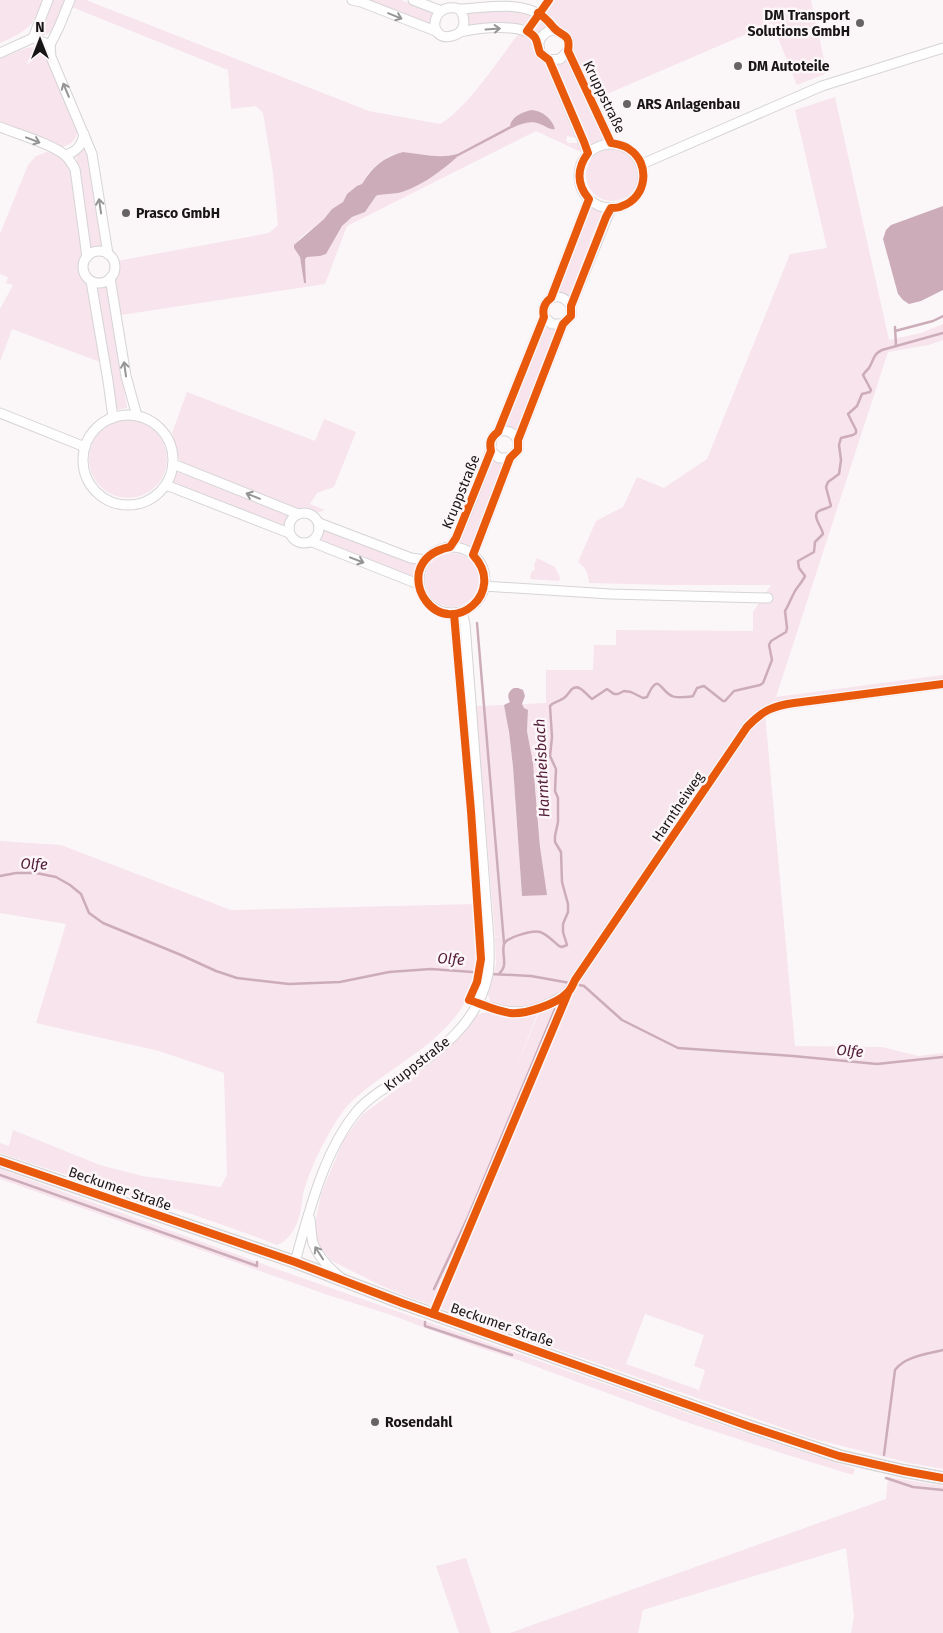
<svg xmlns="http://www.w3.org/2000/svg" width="943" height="1633" font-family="'Fira Sans',sans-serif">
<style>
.green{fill:#f7e4ec;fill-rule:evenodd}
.water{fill:#cdacba}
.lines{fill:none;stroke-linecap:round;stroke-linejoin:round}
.stream{stroke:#cdacba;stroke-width:2.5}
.minor-casing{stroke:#d6d4d5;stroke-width:11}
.major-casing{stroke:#d6d4d5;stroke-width:14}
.minor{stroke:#fefefe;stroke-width:9}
.major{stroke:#fefefe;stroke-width:11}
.cycleway-casing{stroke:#fcf6f8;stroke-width:11}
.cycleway{stroke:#e8590c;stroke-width:8}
.oneway{stroke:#969596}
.poi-dot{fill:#676465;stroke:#fcf6f8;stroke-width:2}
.labels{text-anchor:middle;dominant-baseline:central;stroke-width:5;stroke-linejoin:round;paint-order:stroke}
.poi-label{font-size:14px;font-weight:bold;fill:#181516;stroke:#fcf6f8;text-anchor:start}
.street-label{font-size:14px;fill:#181516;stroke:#fcf6f8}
.water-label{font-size:15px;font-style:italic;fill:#541b38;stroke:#fcf6f8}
</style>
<rect width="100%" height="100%" fill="#fbf7f9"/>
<!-- green -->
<g class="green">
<path d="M0,0H43C31,30 28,30 0,43Z"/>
<path d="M52,0H66C61,13 57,31 43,36L40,34V31Z"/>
<path d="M75,0H86L369,111L440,124C467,109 499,59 519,33L532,39L548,64L580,136L576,138L567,136L566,141L569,143H583L581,152L536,131L347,226L325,284L121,315L114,278L117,267V261L269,233L278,225L273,173L263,113L256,106L231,109L228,70L72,7ZM403,152C421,154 439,159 457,154L398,192L378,195L376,196L365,212L352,217L342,226L326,254L307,257L305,259L306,277L304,283L300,257L294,248L300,238L324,219L332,209L343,202L347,194L362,184L368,173L379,163L391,155Z"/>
<path d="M366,0H401L432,12L430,25Z"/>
<path d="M547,0H811L827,73L797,85L772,23L593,100L571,52L570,36L559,27L550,17L539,10Z"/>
<path d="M511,9L533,14L549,27L540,31L539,34C517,19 494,24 468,25V12Z"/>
<path d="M34,47L42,49L48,56L78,128C77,139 73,144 62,147L0,122V59L26,48Z"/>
<path d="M567,60L604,140H599L591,145L555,65Z"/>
<path d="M835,97L889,340L921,333L943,324V340L929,345L888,352L776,697L943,675V681L794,700L765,713L795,1046L882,1047L918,1056L943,1053V1469L909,1463L814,1439L411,1298L382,1286L332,1261L320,1248L314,1233L316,1219L321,1194L344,1139L363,1114L415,1076L442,1053L476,1016C490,1007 496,1016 510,1016C520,1015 529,1013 538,1012L513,1076L539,1012L512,1010L492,1005L488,995L496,964L495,937L500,936H495L476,706L504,705L506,710L513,767L522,896L540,847L537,804L533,763L527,731L528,710L524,708L522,704L546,703V670H629H593L594,645H616V630L753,631V612L771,585H670L589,583C588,573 586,568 578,562L596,521L623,507L637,477L664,488L707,459L790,254L827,248L795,110ZM645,1314L704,1335L694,1366L705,1370L699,1390L626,1364Z"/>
<path d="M86,147L103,247L90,248L76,155Z"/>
<circle cx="612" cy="175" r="26"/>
<path d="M47,152L57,154L62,158L72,175L84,255C79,265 79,273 88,281L100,362L12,329L0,362V309L13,285L6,283L8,277L0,274V234L28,165L36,156Z"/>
<path d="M591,206L604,211L570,296L558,292Z"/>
<path d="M109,283L127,408L114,410L96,286Z"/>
<path d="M544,325L548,328L557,330L517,430L505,425Z"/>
<path d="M187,392L315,441L324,419L356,432L334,487L317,493L310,504L325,510L316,513L310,510H297L182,463L179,459L172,433Z"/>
<circle cx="128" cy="459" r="39"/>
<path d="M491,460L504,464L471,548L458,544Z"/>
<path d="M175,470L290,514L286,527L171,482Z"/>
<path d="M325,529L418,565L415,578L321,540Z"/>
<circle cx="452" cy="580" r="27"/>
<path d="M537,558L555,567L560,578L559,581L530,579L531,573L535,569L534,565Z"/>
<path d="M0,841L61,845L231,910L475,904C476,925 480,948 477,969C464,1037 398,1059 352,1101C339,1113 330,1132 321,1148C314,1162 307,1179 303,1194C302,1199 302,1204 301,1209C299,1222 291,1240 277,1245C186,1209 92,1185 0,1153V1143L9,1146L13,1130L100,1165L142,1176L221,1187L227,1174L224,1073L159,1051L36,1023L66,924L0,913Z"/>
<path d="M0,1169L288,1273L745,1433L855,1469L853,1475L775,1451L683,1421L521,1361L477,1347L391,1315L325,1294L0,1179Z"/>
<path d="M888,1477L943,1486V1633H851L854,1616L846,1548L643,1610L638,1633H510L886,1499Z"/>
<path d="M466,1558L491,1633H459L436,1566Z"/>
</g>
<!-- water -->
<g class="water">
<path d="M532,110C543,111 552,119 555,129C549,130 546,126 540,124C531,120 521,124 512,128L510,125C513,116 522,112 532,110Z"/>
<path d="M403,152C422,154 439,159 457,154L458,156C443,170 419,188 398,193C391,194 385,194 378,195L376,196L365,212L352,217L342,226L326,254L320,256L307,257L305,259L306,283H304L300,257L294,248V245L324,219L332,209L343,202L347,194L357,186L362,184C372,167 384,157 403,152Z"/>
<path d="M943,206V290L921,301L909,304L903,300L898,294L883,239L886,230L891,225Z"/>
<path d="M514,688H518L523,690L525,696L522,704L524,708L528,710L527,731L533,763L540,847L547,895L522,896L513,767L509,732L504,705L510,702C507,696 508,691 514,688Z"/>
</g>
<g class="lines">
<!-- stream -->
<g class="stream">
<path d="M458,155L511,127"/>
<path d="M895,327L896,346"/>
<path d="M895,331L933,321L943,316"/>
<path d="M477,623L504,943"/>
<path d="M0,876L16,873H36L56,877L70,885L81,894L89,913L103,923L181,955L216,971L237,978L289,984L340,982L389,972L431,969L486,973"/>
<path d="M491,974L531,976L570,983"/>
<path d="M499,974C509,965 501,955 504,944C507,937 533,930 540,932C547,934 554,942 559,946L562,947L567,945L563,932V924L568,912V904L562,882L561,852L555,842V836L558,822V798L555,791L556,769L550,756L552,737L550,706C554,701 559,702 564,698C567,696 569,692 572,689C580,683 586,695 592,699L607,689L614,694H618L624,691L631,692L643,698L647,697C659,671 659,690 672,696C675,698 690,697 693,696L697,688L704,686L723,701H725L734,691L760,685L763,683L772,660L769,645L771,641L786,632L787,628L785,611C789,605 791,598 795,591C798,586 803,581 805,576L799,568L798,561L814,552L815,542L823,534C822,527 811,515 819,511C823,509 828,508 831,506L826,487L828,482L839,474L841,460L839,445L841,438L853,435L856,433V430L848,414L857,406L862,394L870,392L871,390L863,375C865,372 867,370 869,368C874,360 873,354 882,350L943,333"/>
<path d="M575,984L584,986L622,1020L678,1048L793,1056L877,1064L943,1057"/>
<path d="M0,1175L257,1266V1262"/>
<path d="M434,1289L468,1217L555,1009"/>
<path d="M425,1322V1326L512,1355"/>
<path d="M884,1455L895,1370C905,1356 928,1354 943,1350"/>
<path d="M886,1478L913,1487L943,1490"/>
</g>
<!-- minor casing -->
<g class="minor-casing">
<g id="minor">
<path d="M352,0L361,2L438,32"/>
<path d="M413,0L439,10"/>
<path d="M459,9C466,17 466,31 455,35C426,46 429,0 459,9C487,8 518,0 543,16C548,20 551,27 556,30C565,37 571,36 568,51L611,143"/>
<path d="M460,32C478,28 523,22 536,38C540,42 539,48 540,53L549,60L560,59L568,51"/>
<path d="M33,38L48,0"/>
<path d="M539,42C542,34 547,30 556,30"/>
<path d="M50,45L51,57L92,154L108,254"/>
<path d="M50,45L59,27L70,0"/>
<path d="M0,53L33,38L50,45"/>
<path d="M549,60L588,153"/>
<path d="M0,127C17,134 53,144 66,156C70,160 72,164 75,169L87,257"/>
<circle cx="611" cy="176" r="32"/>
<path d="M65,155C77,152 82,145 84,134"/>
<path d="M642,164L822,86L943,48"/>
<circle cx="99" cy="267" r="16"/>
<path d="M110,278L126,376L137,416"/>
<path d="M91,281L108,381L113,418"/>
<path d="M551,298C560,295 566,298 571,306"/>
<path d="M544,317L552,324H563"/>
<path d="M0,413L85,447"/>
<circle cx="128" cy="460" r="45"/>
<path d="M498,432C507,429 513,432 518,440"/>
<path d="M491,451L499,458H510"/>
<path d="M173,464L298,514"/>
<path d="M166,485L289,533"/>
<circle cx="304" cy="528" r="15"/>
<path d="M319,523L411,558L425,560"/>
<path d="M312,542L418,584"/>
<circle cx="452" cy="580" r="33"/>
<path d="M450,547L456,538C468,510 479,483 489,455C493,446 488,439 498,432L544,317C542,309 544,303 551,298L589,199"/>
<path d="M473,555L510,458L518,450V440L563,324L571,316V306L611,208"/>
<path d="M484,586L610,594L768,598"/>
<path d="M479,1003C505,1014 528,1016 554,1001C558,999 564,996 567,993C570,990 573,984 575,980L747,727C763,710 773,706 794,703L943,684"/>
<path d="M310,1219C311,1227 311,1236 313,1243C318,1257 330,1269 341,1278"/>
<path d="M295,1262C309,1212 324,1150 358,1110C369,1097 387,1087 400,1078C439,1051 479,1023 488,974C490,962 489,951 489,940L465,624L462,612"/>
</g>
</g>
<!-- major casing -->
<g class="major-casing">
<path id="major" d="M0,1161L295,1262L402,1303L748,1426L839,1456L904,1471L943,1478"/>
</g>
<!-- minor -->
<use href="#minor" class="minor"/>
<!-- major -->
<use href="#major" class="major"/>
<!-- cycleway casing -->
<g class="cycleway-casing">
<g id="cycleway">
<path d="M538,13C545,17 549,22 554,28C562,37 571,33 568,51L611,143C617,144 624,145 629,149C651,163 647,198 622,206C619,208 614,208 611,208L606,217L571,306V316L563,324L518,440V450L510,458L473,555C508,592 453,637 426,601C420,593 417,583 419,572C423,557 435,550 450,547L456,538L491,451C489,442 491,437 498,432L544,317C542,309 544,303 551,298L589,199C576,184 577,168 588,153L584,142L549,60L540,53C536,42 539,38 527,31L549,0"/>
<path d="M454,614L471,811L481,959L477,982L469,1000C482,1004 495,1011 510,1013C524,1015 557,1004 567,993C571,990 573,984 575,980L747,727C763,710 773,706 794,703L943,684"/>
<path d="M0,1161L295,1262L402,1303L748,1426L839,1456L904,1471L943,1478"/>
<path d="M433,1314L568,993"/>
</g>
</g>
<!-- cycleway -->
<use href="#cycleway" class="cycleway"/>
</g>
<!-- one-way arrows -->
<defs><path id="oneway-shaft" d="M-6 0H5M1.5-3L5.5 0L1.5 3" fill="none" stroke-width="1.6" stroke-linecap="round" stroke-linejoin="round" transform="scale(1.25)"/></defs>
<g class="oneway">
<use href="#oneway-shaft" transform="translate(395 16) rotate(22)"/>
<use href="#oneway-shaft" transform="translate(493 29) rotate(-4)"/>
<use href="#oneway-shaft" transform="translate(66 90) rotate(-113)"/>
<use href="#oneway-shaft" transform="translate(33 140) rotate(21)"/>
<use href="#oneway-shaft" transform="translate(100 206) rotate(-98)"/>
<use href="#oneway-shaft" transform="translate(125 369) rotate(-98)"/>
<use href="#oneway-shaft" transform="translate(253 496) rotate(-158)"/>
<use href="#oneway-shaft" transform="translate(357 560) rotate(21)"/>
<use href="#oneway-shaft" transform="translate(319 1253) rotate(-123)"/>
</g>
<!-- markers -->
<g class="poi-dot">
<circle cx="860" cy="23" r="5"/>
<circle cx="738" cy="66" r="5"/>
<circle cx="627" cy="104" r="5"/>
<circle cx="126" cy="213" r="5"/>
<circle cx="375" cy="1422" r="5"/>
</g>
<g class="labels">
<!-- poi labels -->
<g class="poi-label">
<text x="850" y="15" text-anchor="end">DM Transport<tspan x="850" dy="16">Solutions GmbH</tspan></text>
<text x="748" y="66">DM Autoteile</text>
<text x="637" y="104">ARS Anlagenbau</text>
<text x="136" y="213">Prasco GmbH</text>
<text x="385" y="1422">Rosendahl</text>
</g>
<!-- street labels -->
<g class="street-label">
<text transform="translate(604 97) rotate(64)">Kruppstraße</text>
<text transform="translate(461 492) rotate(-68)">Kruppstraße</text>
<text transform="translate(678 807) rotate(-56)">Harntheiweg</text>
<text transform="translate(417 1064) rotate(-38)">Kruppstraße</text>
<text transform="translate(120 1189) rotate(19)">Beckumer Straße</text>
<text transform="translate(502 1325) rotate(19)">Beckumer Straße</text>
</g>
<!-- water labels -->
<g class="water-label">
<text transform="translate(542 768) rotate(-93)">Harntheisbach</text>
<text transform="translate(34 864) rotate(2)">Olfe</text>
<text transform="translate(451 959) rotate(4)">Olfe</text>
<text transform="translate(850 1051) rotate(5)">Olfe</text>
</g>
</g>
<!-- north arrow -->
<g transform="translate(40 40)" stroke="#fcf6f8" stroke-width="4" paint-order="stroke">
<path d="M0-4L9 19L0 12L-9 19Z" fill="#181516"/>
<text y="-8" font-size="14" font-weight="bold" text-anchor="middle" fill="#181516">N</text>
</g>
</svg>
